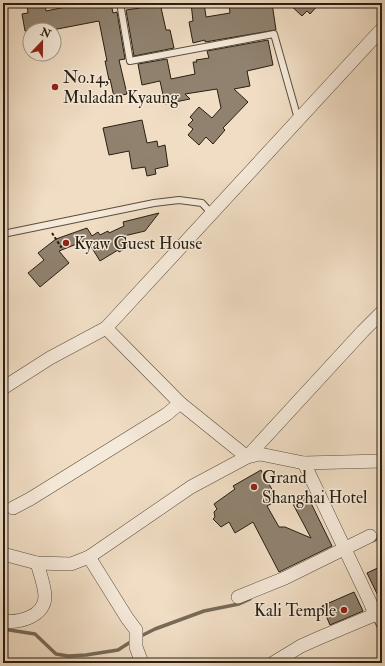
<svg xmlns="http://www.w3.org/2000/svg" width="385" height="666" font-family="'IM FELL Double Pica',serif">
<style>
.lines{fill:none;stroke-linecap:round;stroke-linejoin:round}
.stream{stroke:#776a58;stroke-width:3.5}
.building{fill:#90826f;stroke:#281f12}
.service-casing{stroke:#5a4e3e;stroke-width:8}
.minor-casing{stroke:#5a4e3e;stroke-width:14}
.path{stroke:#281f12;stroke-width:2;stroke-dasharray:3 2;stroke-linecap:butt}
.service{stroke:#f5e9d9;stroke-width:6}
.minor{stroke:#f5e9d9;stroke-width:13}
.poi-dot{fill:#8f2418;stroke:#f5e9d9;stroke-width:1.5}
.labels{text-anchor:middle;dominant-baseline:central;stroke-width:3;stroke-linejoin:round;paint-order:stroke}
.poi-label{font-size:17px;fill:#281f12;stroke:#f5e9d9;text-anchor:start}
</style>
<rect width="100%" height="100%" fill="#f0ddc4"/>
<filter id="stains"><feTurbulence type="fractalNoise" baseFrequency=".005" numOctaves="4"/><feColorMatrix values="0 0 0 0 .2 0 0 0 0 .09 0 0 0 0 .02 0 0 0 .5 -.17"/></filter>
<radialGradient id="worn" r=".72"><stop offset=".6" stop-color="#630" stop-opacity="0"/><stop offset="1" stop-color="#630" stop-opacity=".3"/></radialGradient>
<g class="lines">
<!-- stream -->
<g class="stream">
<path d="M372,541L382,537"/>
<path d="M3,629L35,634L56,654L68,656L86,655L118,650L132,641"/>
<path d="M139,637L155,629L204,611L239,604L250,599"/>
</g>
</g>
<!-- building -->
<g class="building">
<path d="M27,3H45L46,11L80,4L81,6L101,3H111L113,13L117,12L125,59L119,60L127,94L114,97L110,79L109,80L105,61H107L99,21L52,30L25,31L22,14L28,13Z"/>
<path d="M139,3H160L166,30H170L174,48L134,56L126,10L140,8Z"/>
<path d="M191,3H204L206,17L230,13L229,4L235,3H272L276,30L205,42V40L193,43L189,22L193,21Z"/>
<path d="M288,3H320L310,14L307,11L302,16Z"/>
<path d="M268,40L273,65L247,71L250,86L234,89L248,102L223,128L225,130L213,144L206,137L199,145L188,135L193,129L188,125L193,120L190,117L199,107L212,118L221,108L217,89L185,94L190,99L165,104L160,81L142,85L138,64L167,59L171,79L195,74L193,62H197L196,60L209,58L207,51Z"/>
<path d="M142,120L147,143L157,141L158,147L165,145L168,166L155,169L156,174L147,176L145,167L132,169L129,151L109,155L103,128Z"/>
<path d="M159,213L145,231L124,236L129,246L119,252L118,250L100,261L87,240L59,251L69,263L40,287L28,273L44,260L38,253L56,239L87,228L92,236L98,232L100,235L108,231L109,233L124,226L123,222Z"/>
<path d="M261,470L278,500L267,506L279,527H285L311,538L293,504L308,497L332,546L279,572L253,522L235,533L229,522L221,527L213,519L215,517L214,512L217,509L214,504L235,489L233,486Z"/>
<path d="M382,566V604L367,573Z"/>
<path d="M354,592L363,611L330,625L322,606Z"/>
</g>
<g class="lines">
<!-- service casing -->
<g class="service-casing">
<g id="service">
<path d="M120,3L130,61L274,34L298,119"/>
<path d="M3,234L154,203L179,200L202,203L211,213"/>
<path d="M375,615L382,629"/>
</g>
</g>
<!-- minor casing -->
<g class="minor-casing">
<g id="minor">
<path d="M106,328L180,403L247,457L260,454L304,463L382,461"/>
<path d="M3,388L50,358L106,328L382,29"/>
<path d="M304,463L370,602L375,615"/>
<path d="M13,508L30,499L167,414L180,403"/>
<path d="M3,554L37,563L71,564L89,557L191,487L247,457L363,331L382,312"/>
<path d="M89,557L127,618L136,630V647L142,663"/>
<path d="M238,597L285,578L370,536"/>
<path d="M3,621C19,623 44,617 45,597C45,587 40,573 37,563"/>
<path d="M273,663L301,646L319,638L381,612"/>
</g>
</g>
<!-- path -->
<path class="path" d="M52,233L61,247L63,245"/>
<!-- service -->
<use href="#service" class="service"/>
<!-- minor -->
<use href="#minor" class="minor"/>
</g>
<!-- markers -->
<g class="poi-dot">
<circle cx="55" cy="87" r="4"/>
<circle cx="66" cy="243" r="4"/>
<circle cx="254" cy="487" r="4"/>
<circle cx="344" cy="610" r="4"/>
</g>
<g class="labels">
<!-- poi labels -->
<g class="poi-label">
<text x="63" y="77">No.14,<tspan x="63" dy="20">Muladan Kyaung</tspan></text>
<text x="74" y="243">Kyaw Guest House</text>
<text x="262" y="477">Grand<tspan x="262" dy="20">Shanghai Hotel</tspan></text>
<text x="336" y="610" text-anchor="end">Kali Temple</text>
</g>
</g>
<!-- margin -->
<rect width="385" height="666" fill="none" stroke="#f0ddc4" stroke-width="16"/>
<rect x="4" y="4" width="377" height="658" fill="none" stroke="#281f12" stroke-width="2"/>
<rect x="8" y="8" width="369" height="650" fill="none" stroke="#281f12"/>
<!-- north arrow -->
<g transform="translate(42 42) rotate(22)"><circle r="19" fill="#f5e9d9" stroke="#a39889"/>
<path d="M0-3L7 15L0 10L-7 15Z" fill="#8f2418"/>
<text y="-6" font-size="11" font-weight="bold" text-anchor="middle" fill="#281f12">N</text>
</g>
<rect width="100%" height="100%" filter="url(#stains)"/>
<rect width="100%" height="100%" fill="url(#worn)"/>
</svg>
